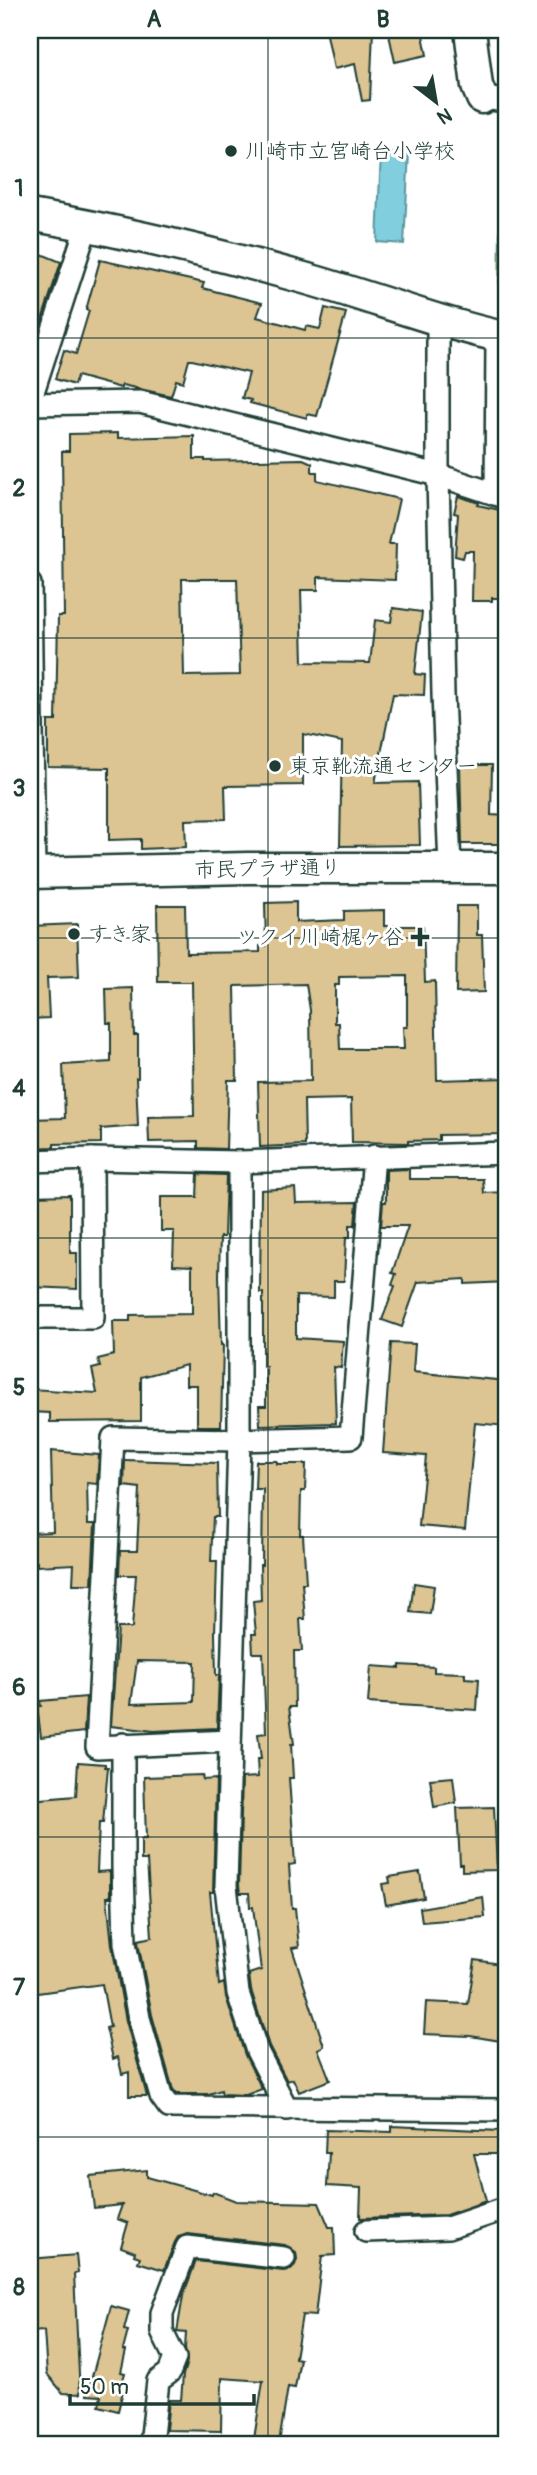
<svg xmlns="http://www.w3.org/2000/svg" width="537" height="2475" font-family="Pangolin,'Klee One',sans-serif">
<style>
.green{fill:#aadfa1;stroke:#648e6a;stroke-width:2}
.water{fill:#81cfde;stroke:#5a959a;stroke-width:2}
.building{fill:#dcc493;stroke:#1f3d34;stroke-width:2;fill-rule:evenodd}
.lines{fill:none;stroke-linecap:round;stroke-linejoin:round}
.street-casing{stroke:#1f3d34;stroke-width:26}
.secondary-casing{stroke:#1f3d34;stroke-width:35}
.street{stroke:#fff;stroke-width:21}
.secondary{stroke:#fff;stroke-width:30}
.grid{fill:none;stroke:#1f3d34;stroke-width:2;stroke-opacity:0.55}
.poi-dot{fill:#1f3d34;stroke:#fff;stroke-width:2.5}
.labels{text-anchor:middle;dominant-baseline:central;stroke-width:6;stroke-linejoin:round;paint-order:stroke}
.poi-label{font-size:21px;fill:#1f3d34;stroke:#fff;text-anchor:start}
.street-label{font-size:21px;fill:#1f3d34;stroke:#fff}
.neatline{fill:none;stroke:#1f3d34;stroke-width:2.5}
.grid-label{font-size:23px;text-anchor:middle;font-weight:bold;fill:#1f3d34}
</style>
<rect width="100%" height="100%" fill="#fff"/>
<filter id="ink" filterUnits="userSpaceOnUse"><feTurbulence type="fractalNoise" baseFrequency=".0143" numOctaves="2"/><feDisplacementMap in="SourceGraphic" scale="14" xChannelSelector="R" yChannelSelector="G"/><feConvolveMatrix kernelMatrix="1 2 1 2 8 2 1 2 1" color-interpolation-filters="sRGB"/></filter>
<g filter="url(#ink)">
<!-- green -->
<path class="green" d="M500,225H507V321L499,319Z"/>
<!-- water -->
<path class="water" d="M381,152L409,153L404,244L377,242Z"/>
<!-- building -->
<g class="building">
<path d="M326,30H373L370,100L362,101L355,64L334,69Z"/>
<path d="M388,30H422L427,55L395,62Z"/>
<path d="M39,253L61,262L31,353L30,277Z"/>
<path d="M100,260L204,283L202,288L262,303L257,317L305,330L306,326L320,329L325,308L346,313L317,416L307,414V418L250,403L251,400L242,398L249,373L192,360H189L183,382L176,380L171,396L122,385L121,388L77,376L74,385L55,379L64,350L76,354L89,311L86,310Z"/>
<path d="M118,433V438L194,436V459H205V461L303,459L312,463V472H317V480L399,499L389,544H396L395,580L318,577V590H301L303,662L370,663L375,620L391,622L393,608L422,612L415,674L425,675L424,695L393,694L375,783L418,782L420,845L340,846L342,742L303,734V785L225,786L226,819L185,820L186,847L141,849V839L109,840V768L48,767V721H56L58,616H64L62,451H69V434ZM182,579H237L240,675L184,676Z"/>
<path d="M458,496L479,503L478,505L504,511L503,517L507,518L506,598H492V601H472L473,551H465L463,558L455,556L458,514L454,513Z"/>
<path d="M460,765H492L491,815L507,816V844H462Z"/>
<path d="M296,902V922L344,920V911L384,910V926H423L425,982L435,981L437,1080L507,1078V1134L439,1135V1140L408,1141V1143L352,1142L351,1099L304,1100L305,1145L260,1147L258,1082L311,1081L310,1010L306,984L235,986L237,1080H228L226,1149L198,1148V1141L149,1142L148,1117L194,1116L192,982H158L157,905H185L186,953L260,952V946H266L265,903ZM407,976V1027H403L404,1049H340L339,1023H335V985H339V977Z"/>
<path d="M457,906H477V935H482L484,992L456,993Z"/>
<path d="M77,924L79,977L47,978L49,1018L30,1019V926Z"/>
<path d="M133,988L134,1035H138V1078H136L138,1126L101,1129V1143L54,1144V1147L30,1148V1119L65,1118L63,1065L111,1062V1023H107L106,989Z"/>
<path d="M409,1169V1179H483L484,1193L507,1192V1282L465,1284V1279L418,1282L402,1327L382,1320L395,1286L392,1285L396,1274L392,1273L408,1226H381L383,1202H386V1170Z"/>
<path d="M198,1174L226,1175L224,1237H220L219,1276L221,1345H223L221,1426H197V1385H186V1365L141,1377V1421L50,1422V1413L30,1412V1389L97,1393L92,1369L100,1367L98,1359L114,1355L113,1321H130V1315L192,1314V1266L173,1265L174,1231H161V1197H197Z"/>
<path d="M295,1188L296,1203L357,1202L355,1225H350V1237H346L344,1281H334V1297L296,1296V1338L343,1341L341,1368L334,1367L336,1423L260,1425L259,1406H266V1366H263V1293H260L261,1190Z"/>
<path d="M70,1195V1253H77V1289L30,1287V1196Z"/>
<path d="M391,1343L415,1344L413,1372L507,1381V1426L475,1423L465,1530L419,1526L426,1456L383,1453Z"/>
<path d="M51,1451L99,1455L97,1484L87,1483L88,1524H95L92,1584H73L74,1564L37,1566V1562H30V1533L53,1532Z"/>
<path d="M125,1460L217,1463L218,1517H213L211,1561H217L215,1634L216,1675H219L217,1728L154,1731L111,1726L118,1628H132L136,1575H119L120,1551H137L140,1488L124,1486ZM137,1661L195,1662L194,1702L131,1704Z"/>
<path d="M256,1461H277V1464H306L305,1491H301L300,1535H303L306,1583H302L305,1619H300L302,1651H294L295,1707H289L294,1744H291L293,1778H289L295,1864L289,1865L292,1908H295L299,1947L292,1948L324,2046L318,2049L330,2080L299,2092L293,2079L287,2081L269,2046L251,1990L249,1974L261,1970L253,1907H250L249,1893H240L239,1885L242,1778L258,1777L257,1759H261L258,1734L266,1733L263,1653H253L252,1634H256L253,1601L261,1600L260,1565H262L263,1489H255Z"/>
<path d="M414,1583L434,1586L430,1614L410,1612Z"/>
<path d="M400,1665L434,1667V1672L465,1673V1678L479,1679L477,1710L368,1703L371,1666L400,1668Z"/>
<path d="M86,1697L84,1732L41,1737L37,1706H41L40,1701Z"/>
<path d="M78,1762L105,1764V1767H108L103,1823H99L97,1872L110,1871V1897H107L112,1945L126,2021L147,2096H129V2072L122,2074L118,2057L113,2059L106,2028L110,2027L102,1984L30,1994V1800L76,1796Z"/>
<path d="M202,1775L203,1780L216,1779L213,1892H210L219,1985L224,1983L226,1997L245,2055L262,2089L246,2095L222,2094L221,2090L209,2094H176L173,2090L152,2015L138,1942V1940L152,1937L147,1860H141V1839H146L144,1777Z"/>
<path d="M453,1777L456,1803L434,1807L430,1779Z"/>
<path d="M494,1807L497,1870L462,1871V1864H460L457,1808Z"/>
<path d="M420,1872L424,1898L386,1905L382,1884L390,1883L389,1877Z"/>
<path d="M483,1897L485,1917L422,1922L420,1908Z"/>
<path d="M475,1960L507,1965V2014L501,2041L470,2036L424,2034L426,2002L468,2004Z"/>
<path d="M392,2126L500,2131V2154H474L486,2201L446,2215L360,2218L361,2188L327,2186L329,2153H325L326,2130L392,2132Z"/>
<path d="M147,2170V2177L212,2195L213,2192L236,2201L319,2203L329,2227H334L335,2255L322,2256L315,2316L302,2315L295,2358L300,2359L295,2388L288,2387L279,2443L254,2439L263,2381L222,2378L221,2431L166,2430L169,2400H181L183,2375L187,2362L185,2348L186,2333L177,2332L183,2296L196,2261L283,2271L290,2270L295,2265L297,2259L296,2252L285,2245L188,2234L178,2237L175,2242L164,2270L138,2262L140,2257L134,2255L135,2252L121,2247L128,2223L117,2219L122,2205L94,2208L90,2176Z"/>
<path d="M76,2255L78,2273L74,2274L80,2394L63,2393L47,2374L44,2331L30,2332V2259Z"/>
<path d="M111,2306L129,2311L124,2330L128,2331L123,2350L126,2351L121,2372L125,2373L120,2390L123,2391L118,2411L99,2406L101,2396L87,2395Z"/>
</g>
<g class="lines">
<!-- street casing -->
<g class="street-casing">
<g id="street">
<path d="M482,98L507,101"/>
<path d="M438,322V475L443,694L450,867"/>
<path d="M30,401L87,225"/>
<path d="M30,404L140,402L438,475L507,498"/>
<path d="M496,494L497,336"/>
<path d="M30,584L34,872"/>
<path d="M30,1161L92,1159L239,1162L507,1153"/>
<path d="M239,1162V1440L226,1886L238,1993L257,2051L287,2109"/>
<path d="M30,1318H93L92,1159"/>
<path d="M230,1741L97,1747L113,1438L239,1440L351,1437L374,1156"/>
<path d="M123,1744V1867L125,1943L139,2018L161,2096L169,2107L507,2110"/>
<path d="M366,2231L448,2228L507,2208"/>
<path d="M151,2445L158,2381L169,2373L175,2358L162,2332V2313L187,2247L284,2258"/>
</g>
</g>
<!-- secondary casing -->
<g class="secondary-casing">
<g id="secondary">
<path d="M470,30L477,86L482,98"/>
<path d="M30,215C121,231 214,253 304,278C372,297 438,323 507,338"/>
<path d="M30,873L248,868H507"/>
</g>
</g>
<!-- street -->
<use href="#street" class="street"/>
<!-- secondary -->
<use href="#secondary" class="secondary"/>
</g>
</g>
<!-- grid -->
<path class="grid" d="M268,30V2445M30,338H507M30,638H507M30,938H507M30,1238H507M30,1537H507M30,1837H507M30,2137H507"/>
<!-- markers -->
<g class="poi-dot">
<circle cx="231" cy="151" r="7"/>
<circle cx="275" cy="766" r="7"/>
<circle cx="74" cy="934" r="7"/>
<path d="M416.5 926.5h7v7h7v7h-7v7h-7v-7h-7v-7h7z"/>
</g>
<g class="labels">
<!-- poi labels -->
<g class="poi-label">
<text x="245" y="151">川崎市立宮崎台小学校</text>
<text x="289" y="766">東京靴流通センター</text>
<text x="88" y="934">すき家</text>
<text x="404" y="937" text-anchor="end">ツクイ川崎梶ヶ谷</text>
</g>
<!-- street labels -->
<g class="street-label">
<text transform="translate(268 869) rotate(-1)">市民プラザ通り</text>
</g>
</g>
<!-- margin -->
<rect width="537" height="2475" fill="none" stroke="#fff" stroke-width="77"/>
<!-- north arrow -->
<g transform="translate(436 102) rotate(149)" stroke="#ffffff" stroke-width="5" paint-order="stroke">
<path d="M0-5L12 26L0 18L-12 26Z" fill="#1f3d34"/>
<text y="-10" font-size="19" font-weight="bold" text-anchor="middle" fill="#1f3d34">N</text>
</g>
<!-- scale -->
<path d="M70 2394v10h184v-10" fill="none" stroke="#1f3d34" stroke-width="3.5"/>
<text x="80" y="2394" font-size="21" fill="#1f3d34" stroke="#ffffff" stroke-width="5" paint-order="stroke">50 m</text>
<rect x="38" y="38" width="460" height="2398" class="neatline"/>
<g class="grid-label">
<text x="154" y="27">A</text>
<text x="383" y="27">B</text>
<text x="19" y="196">1</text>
<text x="19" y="496">2</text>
<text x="19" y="796">3</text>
<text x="19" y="1096">4</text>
<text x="19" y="1395">5</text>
<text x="19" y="1695">6</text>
<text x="19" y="1995">7</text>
<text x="19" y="2295">8</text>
</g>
</svg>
